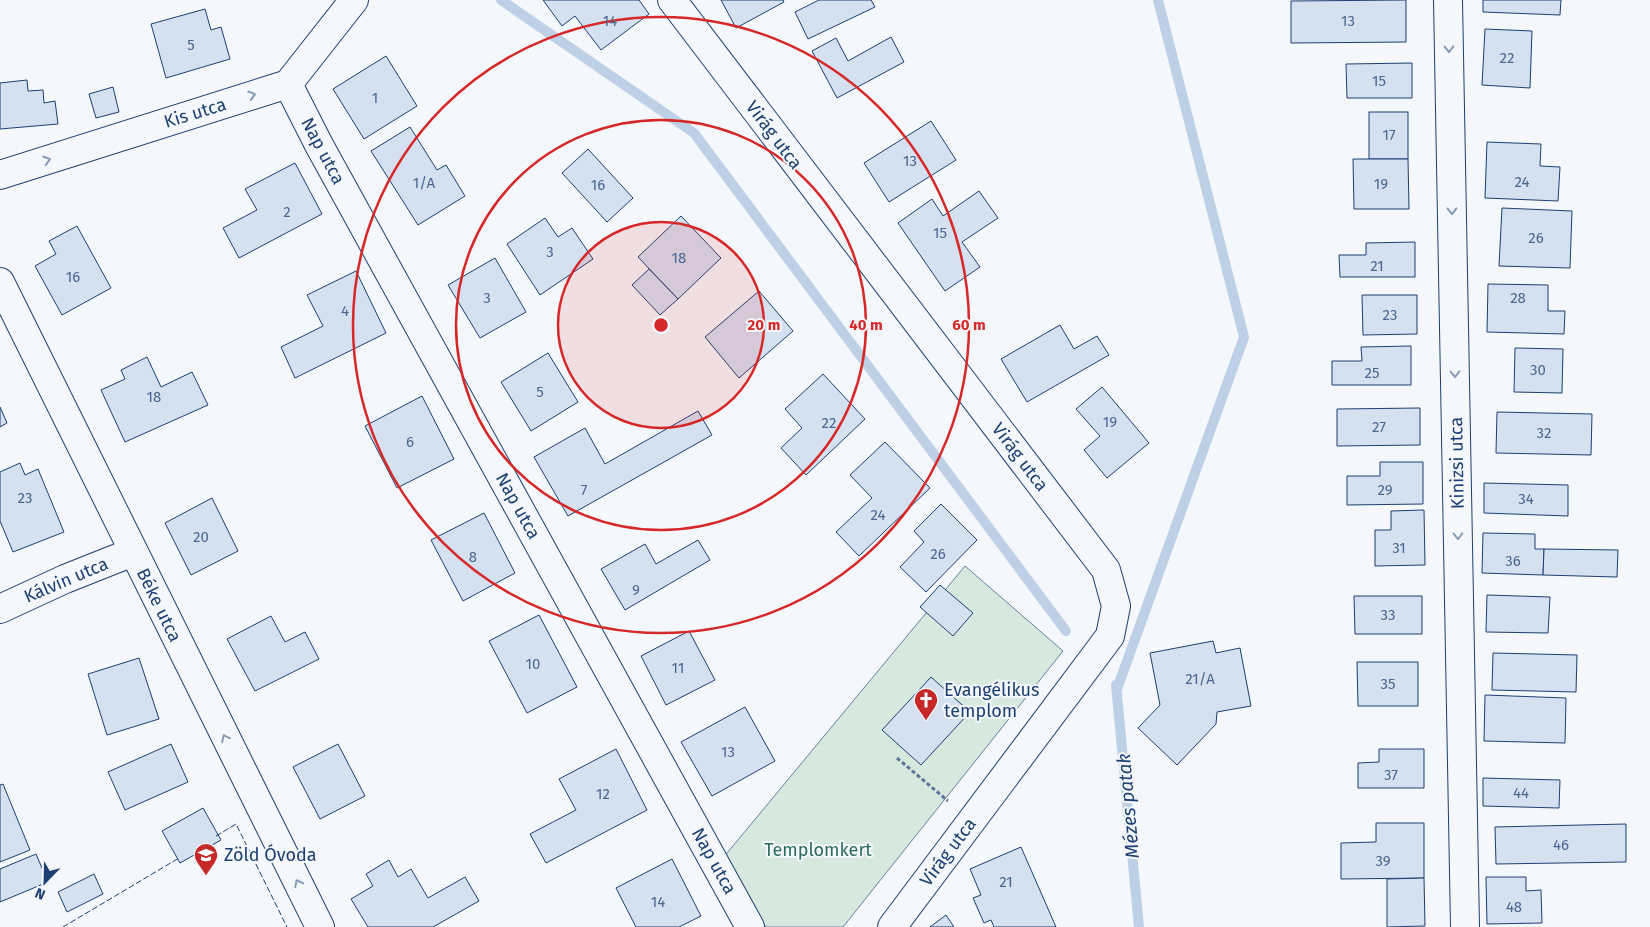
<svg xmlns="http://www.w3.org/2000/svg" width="1650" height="927" font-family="'Fira Sans',sans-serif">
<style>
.green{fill:#d7e8df;stroke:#687fa3}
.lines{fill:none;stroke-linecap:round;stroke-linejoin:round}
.stream{stroke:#bed0e5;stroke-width:10}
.building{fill:#d5e0f0;stroke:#1d3f73}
.street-casing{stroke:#1d3f73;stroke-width:30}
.path{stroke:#5e769c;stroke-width:3;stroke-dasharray:4 2.5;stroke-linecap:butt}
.street{stroke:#f4f7fb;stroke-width:28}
.fence{stroke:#1d3f73;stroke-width:1;stroke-dasharray:6 2.5;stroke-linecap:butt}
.oneway{stroke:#889bb7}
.ring{fill:none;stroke:#d62828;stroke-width:2.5}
.labels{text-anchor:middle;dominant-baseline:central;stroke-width:4;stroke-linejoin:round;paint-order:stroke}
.number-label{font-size:15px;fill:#4b6792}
.street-label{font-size:18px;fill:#1d3f73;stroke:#f4f7fb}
.poi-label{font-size:18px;fill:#1d3f73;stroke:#f4f7fb;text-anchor:start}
.park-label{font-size:18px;fill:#2c6c60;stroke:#f4f7fb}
.water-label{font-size:19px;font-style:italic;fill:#1d3f73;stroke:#f4f7fb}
.centre{fill:#d62828;stroke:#f4f7fb;stroke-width:2.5}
.ring-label{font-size:15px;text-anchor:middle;font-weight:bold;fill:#d62828;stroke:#f4f7fb;stroke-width:4;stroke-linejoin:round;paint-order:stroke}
</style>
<rect width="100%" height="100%" fill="#f4f7fb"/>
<!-- green -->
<path class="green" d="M965,566L1063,651L843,927H766L723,858Z"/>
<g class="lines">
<!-- stream -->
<g class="stream">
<path d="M501,0L694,133L1066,631"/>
<path d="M1116,685L1139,927"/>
<path d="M1117,689L1244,337L1158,0"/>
</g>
</g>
<!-- building -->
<g class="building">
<path d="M543,0H639L649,14L601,50L575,16L562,26Z"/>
<path d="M721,0H783L784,2L736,28Z"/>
<path d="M819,0H871L875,7L808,39L795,12Z"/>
<path d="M1406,0V42L1291,43V1Z"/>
<path d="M1483,0H1561L1560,15L1483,12Z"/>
<path d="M205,9L211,30L221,27L230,59L166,78L151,24Z"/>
<path d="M1485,29L1532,31L1530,88L1482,85Z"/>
<path d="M891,37L904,62L837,98L812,51L836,38L848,61Z"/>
<path d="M386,56L417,106L364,139L333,89Z"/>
<path d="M1412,63V98H1347L1346,64Z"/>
<path d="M27,80L28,91L43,90L44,103L55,101L58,124L0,129V83Z"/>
<path d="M113,87L119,112L96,118L89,94Z"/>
<rect x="1369" y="112" width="39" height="47"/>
<path d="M931,121L956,160L889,202L864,163Z"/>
<path d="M410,127L437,170L446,165L465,196L418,225L371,151Z"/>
<path d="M1487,142L1541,144L1540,166L1560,167L1558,201L1485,198Z"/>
<path d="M588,149L633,198L607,222L562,173Z"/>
<path d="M1353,159H1408L1409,209H1354Z"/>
<path d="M295,163L322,214L239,258L223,228L257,210L245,189Z"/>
<path d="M979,191L998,218L962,242L980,267L945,291L898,223L932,199L943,216Z"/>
<path d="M1502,208L1572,211L1570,268L1499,266Z"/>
<path d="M681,216L721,258L678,299L638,257Z"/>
<path d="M545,218L558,237L572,228L593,259L540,295L507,244Z"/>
<path d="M77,226L111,288L62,315L35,266L56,254L49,241Z"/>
<path d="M1415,242V277H1340L1339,255H1366V243Z"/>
<path d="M495,258L526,312L480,338L448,285Z"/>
<path d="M649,269L678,299L660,315L632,285Z"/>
<path d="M356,271L386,333L295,378L281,347L323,326L307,295Z"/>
<path d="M1488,284L1548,285V311H1565L1564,334L1487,332Z"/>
<path d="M759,291L793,331L739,378L705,337Z"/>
<path d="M1362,295H1417V334L1363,335Z"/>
<path d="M1060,325L1074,349L1097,336L1109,355L1027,402L1001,359Z"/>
<path d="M1411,346V385H1332V361H1362L1361,347Z"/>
<path d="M1515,348L1563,349L1562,393L1514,392Z"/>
<path d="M548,353L578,402L531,431L501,382Z"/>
<path d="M147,357L161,387L192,372L208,405L125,442L101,390L125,379L121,370Z"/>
<path d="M823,374L865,419L806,475L781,448L802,428L785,409Z"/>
<path d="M1102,387L1149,443L1107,478L1084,450L1100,436L1076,409Z"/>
<path d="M422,396L454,459L397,488L365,426Z"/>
<path d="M0,407L7,423L0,427Z"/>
<path d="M1420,408V445L1337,446V409Z"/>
<path d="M698,411L712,435L568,516L534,457L585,428L605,464Z"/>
<path d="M1497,412L1592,414L1591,455L1496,453Z"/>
<path d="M885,442L930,488L859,556L836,532L872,498L850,475Z"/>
<path d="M1380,462H1423V504L1347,505V476H1380Z"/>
<path d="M20,463L25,475L38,469L64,532L13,552L0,521V472Z"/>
<path d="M1484,483L1568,485V516L1484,513Z"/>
<path d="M212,498L238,551L191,575L165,523Z"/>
<path d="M941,504L977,540L926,592L900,567L924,542L914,531Z"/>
<path d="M1424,510L1425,565L1375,566V530H1391V511Z"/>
<path d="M484,513L515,573L463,601L431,540Z"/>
<path d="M1483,533L1535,534V549H1544L1543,575L1482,573Z"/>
<path d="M698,540L710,560L625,610L601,569L645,544L656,564Z"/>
<path d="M1544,549L1618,550L1617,577L1543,575Z"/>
<path d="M940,585L973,613L953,636L920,607Z"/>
<path d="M1487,595L1550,597L1548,633L1486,632Z"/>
<path d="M1354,596H1422V634H1355Z"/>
<path d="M539,615L577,687L527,713L489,641Z"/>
<path d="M271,616L285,642L305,632L319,659L255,691L227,639Z"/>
<path d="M689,631L715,680L666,705L641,656Z"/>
<path d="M1213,641L1216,653L1240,648L1251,706L1217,712L1216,724L1177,765L1138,728L1160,705L1150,653Z"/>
<path d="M1493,653L1577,655L1576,692L1492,690Z"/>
<path d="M139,658L159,719L107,735L88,674Z"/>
<path d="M1357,662H1418V706H1358Z"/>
<path d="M931,677L970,712L921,765L882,730Z"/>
<path d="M1485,695L1566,698L1565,743L1484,741Z"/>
<path d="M745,707L775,761L712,796L681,742Z"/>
<path d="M171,744L188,782L125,810L108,772Z"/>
<path d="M338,744L365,796L320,819L293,767Z"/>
<path d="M616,749L647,810L546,863L530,834L576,810L559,779Z"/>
<path d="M1379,749H1424V788H1358V763L1379,762Z"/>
<path d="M1483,778L1560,780L1559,808L1483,806Z"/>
<path d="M3,784L30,850L0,862V785Z"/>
<path d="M203,808L221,840L180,863L162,831Z"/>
<path d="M1376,823H1424V878L1341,879V843L1376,842Z"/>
<path d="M1626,824V862L1496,864L1495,827Z"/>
<path d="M1021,847L1056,927H994L991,920L984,923L973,898L981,895L970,869Z"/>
<path d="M36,854L48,882L0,902V869Z"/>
<path d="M672,859L701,916L679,927H636L616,888Z"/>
<path d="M389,860L398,877L411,869L428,898L465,877L479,901L433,927H368L351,899L373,886L366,874Z"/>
<path d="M94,874L103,894L67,912L58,892Z"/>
<path d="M1486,877H1526V891L1541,890L1542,923L1487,924Z"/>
<path d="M1424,878L1425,926L1387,927V879Z"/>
<path d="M946,915L954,927H930Z"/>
</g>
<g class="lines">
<!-- street casing -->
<g class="street-casing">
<g id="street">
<path d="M672,0L1106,570L1116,606L1110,636L892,927"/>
<path d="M1448,0L1465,927"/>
<path d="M288,84L319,145L750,927"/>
<path d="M0,175L288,84L354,0"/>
<path d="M0,282L320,927"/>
<path d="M0,609L65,579L133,552"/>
</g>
</g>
<!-- path -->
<path class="path" d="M897,758L948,801"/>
<!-- street -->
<use href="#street" class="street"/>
<!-- fence -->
<g class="fence">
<path d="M216,836L236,824L287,927"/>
<path d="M63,927L179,858"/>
</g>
</g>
<!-- one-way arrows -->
<defs><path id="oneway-chevron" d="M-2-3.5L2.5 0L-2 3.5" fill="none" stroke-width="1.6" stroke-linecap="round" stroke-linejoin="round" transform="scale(1.25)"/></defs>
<g class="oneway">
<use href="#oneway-chevron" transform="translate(1449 49) rotate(89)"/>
<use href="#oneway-chevron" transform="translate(252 95) rotate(-17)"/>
<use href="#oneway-chevron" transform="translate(47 160) rotate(-17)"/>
<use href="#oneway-chevron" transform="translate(1452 211) rotate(89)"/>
<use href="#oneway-chevron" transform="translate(1455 374) rotate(89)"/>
<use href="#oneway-chevron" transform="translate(1458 536) rotate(89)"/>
<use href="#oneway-chevron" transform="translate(225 738) rotate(-116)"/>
<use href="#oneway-chevron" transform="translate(298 883) rotate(-117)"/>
</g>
<!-- distance rings -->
<circle cx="661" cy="325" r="103" fill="#d62828" fill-opacity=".12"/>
<g class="ring">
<circle cx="661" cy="325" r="103"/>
<circle cx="661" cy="325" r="205"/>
<circle cx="661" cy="325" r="308"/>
</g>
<!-- icons -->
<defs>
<g id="church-pin" transform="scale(1.25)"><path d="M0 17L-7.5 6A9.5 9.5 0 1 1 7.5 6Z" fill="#c62828" stroke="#f4f7fb"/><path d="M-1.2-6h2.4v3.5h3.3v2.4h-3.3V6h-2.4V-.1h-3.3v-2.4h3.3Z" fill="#fff"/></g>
<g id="school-pin" transform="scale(1.25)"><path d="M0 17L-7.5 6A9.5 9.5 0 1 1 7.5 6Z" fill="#c62828" stroke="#f4f7fb"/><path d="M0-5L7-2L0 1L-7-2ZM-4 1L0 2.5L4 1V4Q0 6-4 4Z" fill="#fff"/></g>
</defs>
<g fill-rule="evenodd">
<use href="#church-pin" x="926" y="700"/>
<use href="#school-pin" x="206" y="855"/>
</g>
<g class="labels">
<!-- number labels -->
<g class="number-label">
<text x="610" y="21">14</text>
<text x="1348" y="21">13</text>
<text x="191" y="45">5</text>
<text x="1507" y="58">22</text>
<text x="1379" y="81">15</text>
<text x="375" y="98">1</text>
<text x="1389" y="135">17</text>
<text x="910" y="161">13</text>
<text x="1522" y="182">24</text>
<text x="424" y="183">1/A</text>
<text x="1381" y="184">19</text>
<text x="598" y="185">16</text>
<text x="287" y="212">2</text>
<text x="940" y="233">15</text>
<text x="1536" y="238">26</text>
<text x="550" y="252">3</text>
<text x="679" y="258">18</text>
<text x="1377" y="266">21</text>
<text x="73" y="277">16</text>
<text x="487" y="298">3</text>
<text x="1518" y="298">28</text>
<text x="345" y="311">4</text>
<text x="1390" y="315">23</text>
<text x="1538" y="370">30</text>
<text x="1372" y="373">25</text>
<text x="540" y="392">5</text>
<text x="154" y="397">18</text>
<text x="1110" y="422">19</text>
<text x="829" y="423">22</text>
<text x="1379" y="427">27</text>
<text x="1544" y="433">32</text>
<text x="410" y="442">6</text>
<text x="584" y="490">7</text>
<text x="1385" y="490">29</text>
<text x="25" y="498">23</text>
<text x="1526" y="499">34</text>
<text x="878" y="515">24</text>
<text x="201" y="537">20</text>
<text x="1399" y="548">31</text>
<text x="938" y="554">26</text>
<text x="473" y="557">8</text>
<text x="1513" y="561">36</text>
<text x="636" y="590">9</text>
<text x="1388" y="615">33</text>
<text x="533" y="664">10</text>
<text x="678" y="668">11</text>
<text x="1200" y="679">21/A</text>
<text x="1388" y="684">35</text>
<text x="728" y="752">13</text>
<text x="1391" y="775">37</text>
<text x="1521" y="793">44</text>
<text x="603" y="794">12</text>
<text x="1561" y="845">46</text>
<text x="1383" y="861">39</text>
<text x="1006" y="882">21</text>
<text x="658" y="902">14</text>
<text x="1514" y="907">48</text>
</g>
<!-- street labels -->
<g class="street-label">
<text transform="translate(195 113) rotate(-17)">Kis utca</text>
<text transform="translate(774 135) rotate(53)">Virág utca</text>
<text transform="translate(323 151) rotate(62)">Nap utca</text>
<text transform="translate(1020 457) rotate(53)">Virág utca</text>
<text transform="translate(1457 463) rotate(-91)">Kinizsi utca</text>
<text transform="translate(518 506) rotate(61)">Nap utca</text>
<text transform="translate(66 580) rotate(-23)">Kálvin utca</text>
<text transform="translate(159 605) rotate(64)">Béke utca</text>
<text transform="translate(948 852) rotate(-53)">Virág utca</text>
<text transform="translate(714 861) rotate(61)">Nap utca</text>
</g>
<!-- poi labels -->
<g class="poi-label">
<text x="944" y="690">Evangélikus<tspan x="944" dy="21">templom</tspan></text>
<text x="224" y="855">Zöld Óvoda</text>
</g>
<!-- park labels -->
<g class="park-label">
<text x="818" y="850">Templomkert</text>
</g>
<!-- water labels -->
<g class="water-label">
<text transform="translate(1128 806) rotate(-95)">Mézes patak</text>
</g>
</g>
<circle cx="661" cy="325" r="8" class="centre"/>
<g class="ring-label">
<text x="764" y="330">20 m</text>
<text x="866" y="330">40 m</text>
<text x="969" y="330">60 m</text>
</g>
<!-- north arrow -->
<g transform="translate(45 882) rotate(203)" stroke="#f4f7fb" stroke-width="4" paint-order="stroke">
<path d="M0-4L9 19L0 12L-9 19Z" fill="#1d3f73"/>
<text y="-8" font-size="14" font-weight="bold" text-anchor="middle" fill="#1d3f73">N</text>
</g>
</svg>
